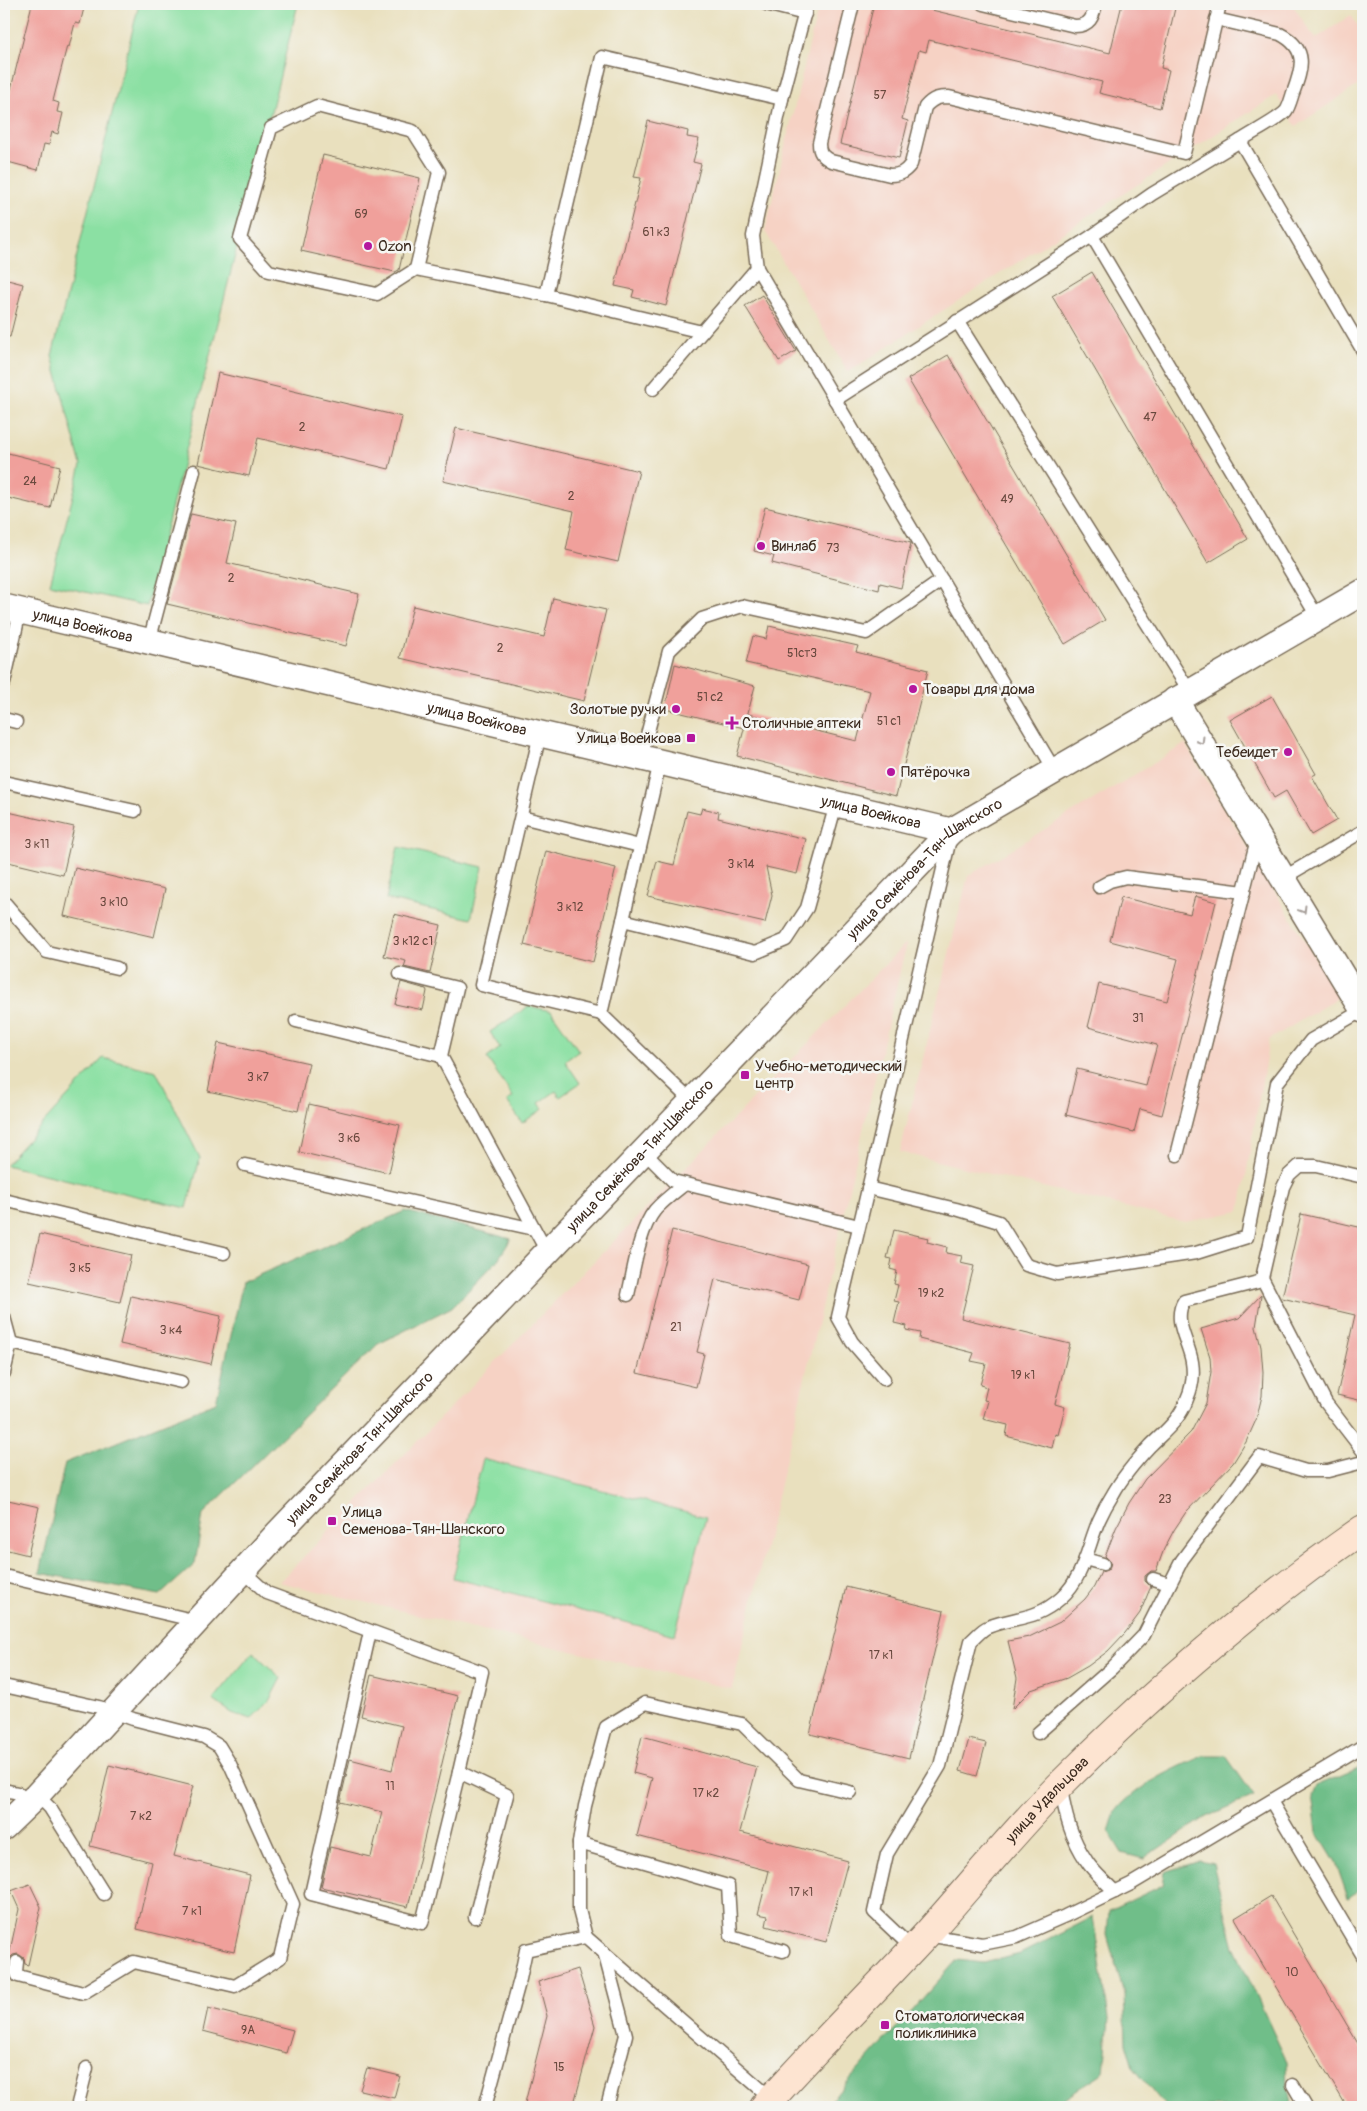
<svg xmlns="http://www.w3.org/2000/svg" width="1367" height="2111" font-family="Pangolin,sans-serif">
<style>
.built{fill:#f6d2c4}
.green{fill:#8be0a3;stroke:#638560}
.forest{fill:#70be89;stroke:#567454}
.building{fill:#f0a09b}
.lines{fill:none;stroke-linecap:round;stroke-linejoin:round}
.lane-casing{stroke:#786a56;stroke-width:15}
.street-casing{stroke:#786a56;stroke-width:28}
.secondary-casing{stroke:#786a56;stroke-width:30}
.lane{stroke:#fff;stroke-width:12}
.street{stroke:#fff;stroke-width:25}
.secondary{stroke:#fde4d1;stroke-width:28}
.oneway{stroke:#a79f9a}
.poi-dot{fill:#b5179e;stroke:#f6f6f2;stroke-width:2}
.labels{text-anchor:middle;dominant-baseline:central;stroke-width:5;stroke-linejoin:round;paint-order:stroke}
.number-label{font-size:12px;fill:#68483d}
.poi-label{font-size:15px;fill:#3b2a1e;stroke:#f6f6f2;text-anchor:start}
.street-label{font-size:15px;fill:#3b2a1e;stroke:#f6f6f2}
</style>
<rect width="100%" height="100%" fill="#f6f6f2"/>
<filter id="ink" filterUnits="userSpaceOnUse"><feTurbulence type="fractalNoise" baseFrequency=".02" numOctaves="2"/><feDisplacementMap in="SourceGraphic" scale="10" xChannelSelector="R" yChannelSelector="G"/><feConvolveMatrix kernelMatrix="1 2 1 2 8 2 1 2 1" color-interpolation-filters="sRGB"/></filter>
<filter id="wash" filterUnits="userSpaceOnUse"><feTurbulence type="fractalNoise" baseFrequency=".0096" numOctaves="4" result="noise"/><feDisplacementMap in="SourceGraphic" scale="20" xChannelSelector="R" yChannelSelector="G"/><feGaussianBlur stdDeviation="1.12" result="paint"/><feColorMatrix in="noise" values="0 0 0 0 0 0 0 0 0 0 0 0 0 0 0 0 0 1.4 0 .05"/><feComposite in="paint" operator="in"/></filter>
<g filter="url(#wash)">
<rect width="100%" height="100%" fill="#e9e0be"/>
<!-- built -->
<g class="built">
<path d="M819,4H1292L1315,39L1351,15L1363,34V82L1296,126L1276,95L848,372L765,231Z"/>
<path d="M1185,744L1339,997L1269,1040L1240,1211L1185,1222L900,1152L968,876Z"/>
<path d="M907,942L732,1689L279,1582L673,1181Z"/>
</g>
<!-- green -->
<g class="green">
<path d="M139,4H298L147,606L50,584L81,465L52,356Z"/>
<path d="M398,847L483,867L471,919L386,899Z"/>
<path d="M529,1006L551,1011L579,1051L565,1061L580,1083L560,1097L556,1091L539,1103L543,1109L522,1123L507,1101L513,1097L487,1058L500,1048L490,1032Z"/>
<path d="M103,1058L156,1071L200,1158L187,1208L5,1165Z"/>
<path d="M483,1459L706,1517L675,1635L453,1578Z"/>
<path d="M253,1652L281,1678L269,1701L251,1719L232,1713L213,1700Z"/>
</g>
<!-- forest -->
<g class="forest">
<path d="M405,1211L511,1239L497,1261L452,1307L378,1344L203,1514L195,1564L160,1595L40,1573L65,1463L216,1402L243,1282Z"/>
<path d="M1203,1756H1226L1254,1796L1206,1817L1144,1859L1122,1853L1109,1832C1111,1826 1113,1816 1117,1810C1136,1786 1175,1768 1203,1756Z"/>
<path d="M1363,1766V1887L1348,1898L1336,1863L1317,1832L1312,1796L1316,1786Z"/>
<path d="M1200,1861L1213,1864L1234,1947L1287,2062L1288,2089L1292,2107H1166L1133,2067L1126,2043L1124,1994L1107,1935L1109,1911L1163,1885L1165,1872Z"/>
<path d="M1093,1917L1109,2019L1104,2072L1050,2107H825L957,1960L984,1963L1020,1954Z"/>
</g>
<g id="blocks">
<!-- building -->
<g class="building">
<path d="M32,4H85L80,24L75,23L69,47L67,46L53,101L59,103L57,112L63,113L58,134L52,132L49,145L44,144L38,170L4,161V117Z"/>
<path d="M874,4H907L1110,53L1122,4H1176L1161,68L1169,70L1160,108L1099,93L1102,82L929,40L926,52L919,50L902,119L908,121L899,158L840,144Z"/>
<path d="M648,121L688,131L687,137L699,139L693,162L701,164L666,306L632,297L634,290L615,286L641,178L634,177Z"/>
<path d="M323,155L420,178L399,270L395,272L301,251Z"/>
<path d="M1092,272L1248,539L1208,563L1052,296Z"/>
<path d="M4,279L23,284L10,337L4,336Z"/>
<path d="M762,295L796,351L779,361L745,306Z"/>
<path d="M948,355L1105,620L1065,644L908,379Z"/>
<path d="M218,373L402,417L389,469L258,438L249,476L198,464Z"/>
<path d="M456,428L639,471L618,562L566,550L574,511L443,481Z"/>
<path d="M4,452L60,466L50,508L4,497Z"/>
<path d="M765,507L911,543L901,588L880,583L879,590L772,563L774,556L754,551Z"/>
<path d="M191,514L236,524L227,563L359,594L346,646L167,604Z"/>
<path d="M553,598L606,610L584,701L400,658L413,606L544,637Z"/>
<path d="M769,626L858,646L856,652L928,670L896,796L737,756L748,714L857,741L870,691L746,663L753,636L766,639Z"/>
<path d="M675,664L755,686L744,728L665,709Z"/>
<path d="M1272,696L1316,774L1312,776L1337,820L1311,835L1286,791L1274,798L1230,720Z"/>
<path d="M702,808L719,812L718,818L806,839L797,874L766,867L772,895L765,923L648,896L657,861L674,865L687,811L700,814Z"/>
<path d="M4,811L74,827L63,875L4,861Z"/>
<path d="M546,851L616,868L593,962L524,945Z"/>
<path d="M75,868L165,889L154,937L64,916Z"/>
<path d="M1195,896L1216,902L1162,1115L1140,1109L1134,1132L1066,1115L1077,1069L1146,1086L1157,1045L1088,1027L1099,984L1167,1001L1178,959L1110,941L1121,897L1190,914Z"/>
<path d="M394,914L441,925L430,973L404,967L406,961L384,956Z"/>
<path d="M401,982L426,989L427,991L423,1010L395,1004Z"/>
<path d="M218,1043L309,1063L298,1111L208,1091Z"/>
<path d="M309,1104L400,1125L389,1173L299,1152Z"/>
<path d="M1301,1214L1363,1228V1401L1337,1395L1355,1315L1282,1298Z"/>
<path d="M672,1230L808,1264L799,1300L715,1279L697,1352L704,1354L696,1387L637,1373Z"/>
<path d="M894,1230L928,1238L927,1242L947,1247L946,1253L962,1256L960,1263L974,1266L961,1318L1070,1344L1055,1404L1065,1407L1058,1435L1055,1434L1052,1448L1006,1436L1008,1425L983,1419L988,1401L984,1400L987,1387L980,1385L986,1364L971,1361L974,1353L919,1339L920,1333L906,1330L907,1326L894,1323L899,1302L894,1301L898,1285L894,1284L897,1271L890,1269L892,1259L887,1258Z"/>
<path d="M40,1234L131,1255L120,1302L29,1282Z"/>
<path d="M1261,1295L1256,1327L1261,1347L1263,1372L1262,1396L1256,1420L1246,1442L1233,1463L1186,1512L1174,1530L1164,1549L1156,1571H1151L1145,1576V1581L1151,1587L1149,1591L1140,1613L1125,1633L1108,1651L1088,1666L1067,1678L1031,1690L1012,1709L1017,1678L1008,1641L1029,1637L1060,1622L1085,1599L1094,1587L1101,1572L1109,1569L1111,1562L1105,1556L1116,1528L1129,1503L1145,1479L1191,1432L1206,1403L1211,1372L1210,1357L1201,1329L1239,1318Z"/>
<path d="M131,1296L221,1316L211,1364L120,1344Z"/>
<path d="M4,1499L39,1507L28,1555L4,1549Z"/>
<path d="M846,1587L944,1611L909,1758L810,1734Z"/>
<path d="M371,1675L458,1696L408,1907L321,1887L330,1847L371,1857L382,1812L340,1802L350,1759L392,1770L402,1726L361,1716Z"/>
<path d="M642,1736L757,1767L740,1832L848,1861L826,1942L766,1926L768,1916L758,1914L769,1871L637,1836L652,1778L633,1773Z"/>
<path d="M969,1739L986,1743L977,1776L960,1771Z"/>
<path d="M109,1765L193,1786L174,1856L250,1875L234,1952L137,1929L152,1862L90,1846Z"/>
<path d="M30,1884L41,1907L28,1965L25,1964L24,1958L18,1954L13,1955L8,1960L19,1909L11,1891Z"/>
<path d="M1271,1896L1363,2052V2107H1347L1235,1918Z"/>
<path d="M578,1969L595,2026L573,2107H524L547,2016L538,1982Z"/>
<path d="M208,2008L293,2030L286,2053L203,2031Z"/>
<path d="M367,2068L400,2076L394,2098L360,2090Z"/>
</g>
</g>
</g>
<g filter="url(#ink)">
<use href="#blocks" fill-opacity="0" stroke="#786a56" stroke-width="1"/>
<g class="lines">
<!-- lane casing -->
<g class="lane-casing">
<g id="lane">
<path d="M766,4L805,14"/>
<path d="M807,4L782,99L753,236L757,268L1055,771"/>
<path d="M853,4L819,143C819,153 822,156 831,161L890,175C900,175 905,172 911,164L925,107C933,98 938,97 949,97L1184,153L1220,4"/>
<path d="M983,4L1075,26C1090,26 1093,17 1096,4"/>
<path d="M1216,19L1280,34C1309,49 1302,69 1293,93C1291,99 1289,107 1286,111C1279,119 1250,134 1240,141"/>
<path d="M1092,236L1318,618"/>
<path d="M416,269L377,294L269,271L240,239L271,128L317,106L413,131L439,172L416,269L546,295"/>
<path d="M957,321L1190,692"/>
<path d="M702,332L546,295L602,57L782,99"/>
<path d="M653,389L757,268"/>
<path d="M835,400L1092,236L1152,194L1240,141L1363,351"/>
<path d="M149,642L194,471"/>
<path d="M4,683L20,611"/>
<path d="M4,719L16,722"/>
<path d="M540,734L481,985L601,1014"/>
<path d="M641,758L669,651L702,619L742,606L866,633L942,580"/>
<path d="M660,762L601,1014L692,1102"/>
<path d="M4,782L135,811"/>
<path d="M521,817L640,846"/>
<path d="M1283,878L1363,831"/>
<path d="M1099,887L1110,881L1126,877L1244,892"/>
<path d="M4,902L47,952L117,968"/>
<path d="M623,920L755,953L786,940L807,908L836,804"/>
<path d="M296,1021L441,1056L457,988L400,974"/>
<path d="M441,1056L541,1241L550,1250"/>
<path d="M644,1152L673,1181L859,1226"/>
<path d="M1177,1155L1257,839"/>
<path d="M245,1165L534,1229"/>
<path d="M1363,1177L1316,1166H1299L1289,1175L1283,1187L1262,1278L1326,1403L1363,1451"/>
<path d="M868,1188L956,1209L999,1222L1026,1265L1057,1274L1196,1253L1247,1237L1277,1083L1311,1040L1363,1010"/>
<path d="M4,1200L224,1253"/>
<path d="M628,1295C634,1269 639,1230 655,1210C664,1200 675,1192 685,1184"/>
<path d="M4,1317L11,1343L181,1382"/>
<path d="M4,1373L11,1343"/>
<path d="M884,1379L852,1342L838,1317L950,839"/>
<path d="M1085,1559L1103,1564"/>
<path d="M243,1571L267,1593L482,1672L459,1772L507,1795L475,1917"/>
<path d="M4,1576L197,1621"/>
<path d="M1153,1579L1169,1584"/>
<path d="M370,1632L311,1894L422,1923L459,1772"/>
<path d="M4,1686L99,1707L133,1719L204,1737L219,1746L230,1764L293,1904L280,1958L235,1986L134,1962L83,1993L18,1976L16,1971L17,1962"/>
<path d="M1038,1733L1112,1668L1144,1635L1182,1560L1259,1457L1306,1471H1328L1363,1462"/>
<path d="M1061,1786C1064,1813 1071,1838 1086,1860C1093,1872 1106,1882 1115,1892"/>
<path d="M4,1790L18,1793L28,1803"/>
<path d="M37,1795L50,1808L104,1894"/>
<path d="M1271,1801L1363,1956"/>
<path d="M579,1843V1910L586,1937"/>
<path d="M927,1935L982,1944L1017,1937L1065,1916L1131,1884L1363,1746"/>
<path d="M913,1949L874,1912L887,1854L940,1766L971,1641C976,1637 982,1629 988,1627C1016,1616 1035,1621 1061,1598C1084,1577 1087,1548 1099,1520C1103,1511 1108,1502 1113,1494C1123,1476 1136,1461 1150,1446C1165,1431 1180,1420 1187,1399C1192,1388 1194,1374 1192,1362C1189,1342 1172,1320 1184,1301L1262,1281"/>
<path d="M783,1951L731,1936L728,1886L579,1843L585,1806L606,1727L645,1703L742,1724L799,1780L850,1792"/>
<path d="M604,1952L626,2035L607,2107"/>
<path d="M1293,2085L1306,2107"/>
<path d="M77,2107L87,2068"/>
<path d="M485,2107L520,1979L526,1950L586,1937L772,2099"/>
</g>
</g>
<!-- street casing -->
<g class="street-casing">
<g id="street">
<path id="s1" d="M4,607L951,831"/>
<path d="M1175,700L1363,1010"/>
<path id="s2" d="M4,1827L37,1795L278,1533L951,831L1363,592"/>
</g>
</g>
<!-- secondary casing -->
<g class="secondary-casing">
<g id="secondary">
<path id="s3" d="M764,2107C816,2048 872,1993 925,1936C971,1885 1014,1831 1062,1783C1155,1690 1255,1604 1363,1529"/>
</g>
</g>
<!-- lane -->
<use href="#lane" class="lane"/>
<!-- street -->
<use href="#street" class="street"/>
<!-- secondary -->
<use href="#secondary" class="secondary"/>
</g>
<!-- one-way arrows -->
<defs><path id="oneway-chevron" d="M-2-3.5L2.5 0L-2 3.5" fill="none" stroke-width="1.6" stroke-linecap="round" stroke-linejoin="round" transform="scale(1.25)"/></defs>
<g class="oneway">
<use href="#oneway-chevron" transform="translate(1201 741) rotate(59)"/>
<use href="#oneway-chevron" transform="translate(1303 910) rotate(59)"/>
</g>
</g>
<!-- markers -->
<g class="poi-dot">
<circle cx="368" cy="246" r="5"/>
<circle cx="761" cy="546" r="5"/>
<circle cx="913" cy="689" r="5"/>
<circle cx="676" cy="709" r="5"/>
<path d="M729.5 715.5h5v5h5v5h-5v5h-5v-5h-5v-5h5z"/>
<rect x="686" y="733" width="10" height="10" rx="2.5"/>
<circle cx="1288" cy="752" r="5"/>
<circle cx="891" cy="772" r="5"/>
<rect x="740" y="1070" width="10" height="10" rx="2.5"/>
<rect x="327" y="1516" width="10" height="10" rx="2.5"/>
<rect x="880" y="2020" width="10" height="10" rx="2.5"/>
</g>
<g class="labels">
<!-- number labels -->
<g class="number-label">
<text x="880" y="95">57</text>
<text x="361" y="214">69</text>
<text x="656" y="232">61 к3</text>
<text x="1150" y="417">47</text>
<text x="302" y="427">2</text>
<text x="30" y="481">24</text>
<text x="571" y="496">2</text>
<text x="1007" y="499">49</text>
<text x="833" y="548">73</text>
<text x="231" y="578">2</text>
<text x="500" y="648">2</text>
<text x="802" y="653">51ст3</text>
<text x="710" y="697">51 с2</text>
<text x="889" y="721">51 с1</text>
<text x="37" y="844">3 к11</text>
<text x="741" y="864">3 к14</text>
<text x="114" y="902">3 к10</text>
<text x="570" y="907">3 к12</text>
<text x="413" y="941">3 к12 с1</text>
<text x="1138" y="1018">31</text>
<text x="258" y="1077">3 к7</text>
<text x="349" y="1138">3 к6</text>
<text x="80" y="1268">3 к5</text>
<text x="931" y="1293">19 к2</text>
<text x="676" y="1327">21</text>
<text x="171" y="1330">3 к4</text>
<text x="1023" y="1375">19 к1</text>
<text x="1165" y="1499">23</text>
<text x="881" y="1655">17 к1</text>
<text x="390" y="1786">11</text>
<text x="706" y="1793">17 к2</text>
<text x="141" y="1816">7 к2</text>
<text x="801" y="1892">17 к1</text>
<text x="192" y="1911">7 к1</text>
<text x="1292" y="1972">10</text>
<text x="248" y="2030">9А</text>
<text x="559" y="2067">15</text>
</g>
<!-- poi labels -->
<g class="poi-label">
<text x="378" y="246">Ozon</text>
<text x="771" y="546">Винлаб</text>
<text x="923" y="689">Товары для дома</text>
<text x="666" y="709" text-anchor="end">Золотые ручки</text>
<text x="742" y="723">Столичные аптеки</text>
<text x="681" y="738" text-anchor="end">Улица Воейкова</text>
<text x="1278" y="752" text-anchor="end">Тебеидет</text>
<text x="901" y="772">Пятёрочка</text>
<text x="755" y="1066">Учебно-методический<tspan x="755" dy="17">центр</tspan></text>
<text x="342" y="1512">Улица<tspan x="342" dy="17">Семенова-Тян-Шанского</tspan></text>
<text x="895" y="2016">Стоматологическая<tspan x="895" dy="17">поликлиника</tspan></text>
</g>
<!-- street labels -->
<g class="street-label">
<text stroke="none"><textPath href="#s1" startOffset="81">улица Воейкова</textPath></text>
<text stroke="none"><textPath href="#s1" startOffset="486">улица Воейкова</textPath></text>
<text stroke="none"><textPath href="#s1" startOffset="891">улица Воейкова</textPath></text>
<text stroke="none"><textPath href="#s2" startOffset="1330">улица Семёнова-Тян-Шанского</textPath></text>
<text stroke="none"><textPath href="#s2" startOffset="925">улица Семёнова-Тян-Шанского</textPath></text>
<text stroke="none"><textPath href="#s2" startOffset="520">улица Семёнова-Тян-Шанского</textPath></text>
<text stroke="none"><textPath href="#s3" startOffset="418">улица Удальцова</textPath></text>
</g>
</g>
<!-- margin -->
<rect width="1367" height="2111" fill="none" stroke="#f6f6f2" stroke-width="20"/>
</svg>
